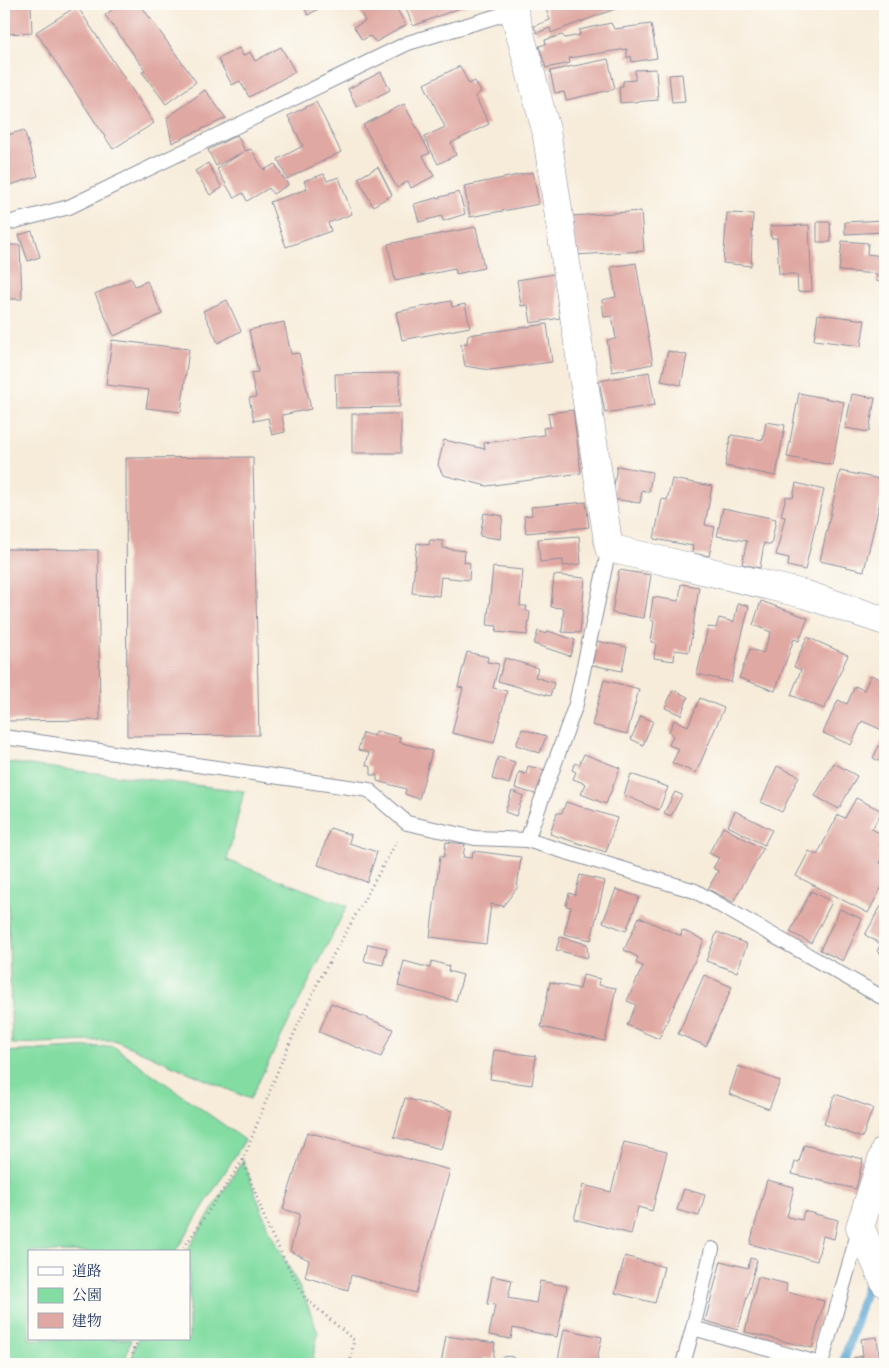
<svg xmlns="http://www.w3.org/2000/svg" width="889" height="1368" font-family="'IM FELL DW Pica','Noto Serif JP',serif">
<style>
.green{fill:#83dda3;stroke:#4f8680}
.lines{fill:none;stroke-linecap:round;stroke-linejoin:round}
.stream{stroke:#59a4d1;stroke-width:9}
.building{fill:#e0a8a2}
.lane-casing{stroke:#898e9c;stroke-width:16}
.street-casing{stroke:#898e9c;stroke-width:29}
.path{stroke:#898e9c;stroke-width:3;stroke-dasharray:1 4;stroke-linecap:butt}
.lane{stroke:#fff;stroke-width:14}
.street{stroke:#fff;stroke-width:28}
</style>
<rect width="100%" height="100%" fill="#fdfcf7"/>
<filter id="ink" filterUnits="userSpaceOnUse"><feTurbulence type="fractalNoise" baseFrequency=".02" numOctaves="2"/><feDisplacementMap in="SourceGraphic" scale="10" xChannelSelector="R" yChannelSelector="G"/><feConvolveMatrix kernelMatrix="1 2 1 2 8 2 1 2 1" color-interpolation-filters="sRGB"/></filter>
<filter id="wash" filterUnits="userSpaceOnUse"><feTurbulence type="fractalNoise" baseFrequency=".0096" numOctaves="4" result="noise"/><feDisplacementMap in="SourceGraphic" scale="20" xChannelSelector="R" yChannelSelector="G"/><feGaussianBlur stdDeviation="1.12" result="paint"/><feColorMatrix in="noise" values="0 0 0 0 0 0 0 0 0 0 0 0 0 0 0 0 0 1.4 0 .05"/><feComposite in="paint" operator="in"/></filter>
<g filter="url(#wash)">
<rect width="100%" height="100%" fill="#f7ecda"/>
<!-- green -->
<g class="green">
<path d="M4,762L244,791L227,860L347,906L250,1099L114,1040L12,1044Z"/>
<path d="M113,1046L245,1140L175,1252H29V1339H131L124,1364H4V1052Z"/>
<path d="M243,1160L269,1230L305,1298L318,1333L312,1364H132L134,1348L139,1339H189V1252H186Z"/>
</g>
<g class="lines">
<!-- stream -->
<path class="stream" d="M843,1364L868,1282"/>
</g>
<g id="blocks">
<!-- building -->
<g class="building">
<path d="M4,4H31L32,33L4,34Z"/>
<path d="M120,4H140L196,82L166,104L142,72L145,70L105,15Z"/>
<path d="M302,4H320L322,7L308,15Z"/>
<path d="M356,4H394L406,25L376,42L370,36L362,40L354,27L365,21Z"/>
<path d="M404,4H470L413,26Z"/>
<path d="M544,4H628L551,33L550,28L537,33L534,26L550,20Z"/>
<path d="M77,6L154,123L113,149L36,32Z"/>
<path d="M611,23L614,29L651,24L657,58L632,62L631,56L627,58V49L569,58L570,63L546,68L539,46L546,44L545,40L562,35L565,38L580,35L579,30Z"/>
<path d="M281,47L295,72L249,97L240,81L232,85L218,59L239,48L243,56L250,52L255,61Z"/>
<path d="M608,59L615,89L566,100L564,92L555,93L550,71Z"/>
<path d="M460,66L469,84L475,81L481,92L475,96L489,124L451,143L456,155L438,164L424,137L445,127L424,84Z"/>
<path d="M656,69L658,100L620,103L619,86H623V81L635,80V70Z"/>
<path d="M381,72L390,90L357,107L348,89Z"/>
<path d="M682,74L685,102L672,103L669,75Z"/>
<path d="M205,90L226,118L172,143L167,118Z"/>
<path d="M316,102L341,152L287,179L278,159L303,146L288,116Z"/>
<path d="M404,104L430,153L423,156L434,176L411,188L408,181L397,188L363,125Z"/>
<path d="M24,130L38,176L4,187V136Z"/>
<path d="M237,135L245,151L251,149L264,170L275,164L288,185L273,194L269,188L247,201L243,193L234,198L217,169L243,152L216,166L208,150Z"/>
<path d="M208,163L222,188L210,195L195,171Z"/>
<path d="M378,167L392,195L373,206L358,178Z"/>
<path d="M533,172L539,204L470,217L464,186Z"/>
<path d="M324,174L327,181L339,177L352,214L328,223L331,231L286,247L270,202L307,189L304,181Z"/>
<path d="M459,192L465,214L443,221L442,216L419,222L414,204Z"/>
<path d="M641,211L644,251L575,255L572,216Z"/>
<path d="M727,213L753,214L751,266L723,263Z"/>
<path d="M885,220V232L845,234V222Z"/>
<path d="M817,222H830L831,242H817Z"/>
<path d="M809,225L812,291L798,292L797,274H779L777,238H771L770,226Z"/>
<path d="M476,227L484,268L456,274L455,269L395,281L388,244Z"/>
<path d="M32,231L40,257L28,261L19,235Z"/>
<path d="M842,241L868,243L867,254L883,256L885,249V282L876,281L877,274L839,271Z"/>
<path d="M4,245H20L22,299H4Z"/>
<path d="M636,263L653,364L612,372L607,340L616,339L612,316L604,317L602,300L616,297L611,267Z"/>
<path d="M554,274L560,318L531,323L528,305L521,306L517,280Z"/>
<path d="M131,278L135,286L147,281L162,314L114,336L95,294Z"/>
<path d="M227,300L241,331L218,343L203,311Z"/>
<path d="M451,301L452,307L465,304L470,327L402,340L396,312Z"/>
<path d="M818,314L865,320L861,346L814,340Z"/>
<path d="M284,322L291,354L299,353L311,409L282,415L285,432L272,435L268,418L254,421L249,398L256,397L251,373L258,372L249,330Z"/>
<path d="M547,324L552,362L490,370L465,366L461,344L467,343L468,335Z"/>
<path d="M112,340L189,349L181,412L146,408L149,390L106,385Z"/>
<path d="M668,351L687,355L681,385L661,381Z"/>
<path d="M649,372L655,405L605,413L599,381Z"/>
<path d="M399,373L400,407L336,408L335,374Z"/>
<path d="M799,393L844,402L832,465L787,457Z"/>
<path d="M852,394L875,398L869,432L845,428Z"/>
<path d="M573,410L581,473L487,486L443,475L438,465L444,440L485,449L484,443L544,435L543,428L550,427L548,413Z"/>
<rect x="352" y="414" width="49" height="39"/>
<path d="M766,422L785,425L776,476L725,466L731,435L763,440Z"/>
<path d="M253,457L259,735L127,736L126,458Z"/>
<path d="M617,466L652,472L649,492L642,490L640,503L612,499Z"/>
<path d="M840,471L885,480L864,571L820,561Z"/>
<path d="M672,479L712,486L705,525L715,527L709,556L692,553L693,546L654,539L662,499L667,500Z"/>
<path d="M796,483L824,490L805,570L788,566L789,558L776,555L785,517L781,516L786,496L793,498Z"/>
<path d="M586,502L589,527L526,533L524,516L532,515L531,507Z"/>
<path d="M723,508L776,519L771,545L764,543L760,568L742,564L747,541L717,536Z"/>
<path d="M484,513L503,516L500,539L480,536Z"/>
<path d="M579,536L581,564L563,566V560L540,562L538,539Z"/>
<path d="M430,540L443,541V548L465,551L464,562L470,563L469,580L441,577L439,596L412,593L417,543L429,545Z"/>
<path d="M4,549L98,550L100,720L4,721Z"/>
<path d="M493,567L523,570L520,606H527L526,611L530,612L527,635L496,632L497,626L487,625Z"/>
<path d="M619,570L651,575L644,618L612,613Z"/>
<path d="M554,575L585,578L580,633L562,632L564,608L551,607Z"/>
<path d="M681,584L699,587L689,652L675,650L674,661L654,658L656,643L651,642L654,622L650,619L653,597L679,601Z"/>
<path d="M761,601L808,618L799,641L794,639L775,691L739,678L750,649L763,653L771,632L753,625Z"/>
<path d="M738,603L749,606L731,682L697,674L708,627L716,628L719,618L734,622Z"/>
<path d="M538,631L546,634L548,631L575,640L570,656L534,644Z"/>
<path d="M807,637L848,655L824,709L791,695L801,670L794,667Z"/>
<path d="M597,641L627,647L622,671L592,665Z"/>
<path d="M467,652L488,657L487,662L499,664L493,688L507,691L494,743L452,733L463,688L458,687Z"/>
<path d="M505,658L538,668L535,677L554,683L550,696L498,681Z"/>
<path d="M871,675L885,681V722L882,730L862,721L851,745L823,733L838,700L847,704L855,686L864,690Z"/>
<path d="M604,680L639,689L627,734L592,725Z"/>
<path d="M673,690L688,697L681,715L665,708Z"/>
<path d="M700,698L724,708L696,773L672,763L679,749L669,745L673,736L669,732L674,720L688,726Z"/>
<path d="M641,716L653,721L643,745L631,739Z"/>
<path d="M522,729L546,736L540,753L516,745Z"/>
<path d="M376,731L400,737L399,742L432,751L419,799L405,794L406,789L377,781V775H371V767L366,765L369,753L358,750L363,733L374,736Z"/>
<path d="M883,738L885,739V764L873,758Z"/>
<path d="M584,754L620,768L606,804L581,794L586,784L573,779L576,772L572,770L575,763L579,765Z"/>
<path d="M498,757L515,762L509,784L492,779Z"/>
<path d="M834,763L857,776L839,809L815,796Z"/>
<path d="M528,766L545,770L538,795L515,788L519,772L526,774Z"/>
<path d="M777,766L799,776L782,812L761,802Z"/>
<path d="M631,774L668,787L659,810L624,795Z"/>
<path d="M512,791L523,796L516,816L505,812Z"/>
<path d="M675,792L682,795L671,816L664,813Z"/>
<path d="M856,798L882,811L872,829L885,836L879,846L885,849V854L880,863L885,865V881L868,913L796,876L809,851L817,855L838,815L845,818Z"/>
<path d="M566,802L617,818L606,852L550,834L557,813H562Z"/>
<path d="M735,811L772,830L764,845L728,826Z"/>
<path d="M723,827L763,849L733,902L708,889L718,871L713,868L719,858L709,853Z"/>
<path d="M330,828L351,835L349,843L377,852L367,882L318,865Z"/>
<path d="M446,842L465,844L463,857L472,858L473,851L521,857L517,888L503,906L491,904L486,944L430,937L440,856L444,857Z"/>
<path d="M580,875L605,881L591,940L564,934L571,907L566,906L569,893L575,895Z"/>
<path d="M616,889L639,897L626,931L603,922Z"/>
<path d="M811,891L832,902L811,943L790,932Z"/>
<path d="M881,906L885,909V956L877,951L881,944L865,935Z"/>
<path d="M840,909L862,919L843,961L820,950Z"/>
<path d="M639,917L681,936L682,930L704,940L659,1039L627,1025L636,1005L627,1001L643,966L636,963L638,957L624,950Z"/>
<path d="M717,932L747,944L737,972L706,961Z"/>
<path d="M560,937L587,944L588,958L556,950Z"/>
<path d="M368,944L387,948L383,965L364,961Z"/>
<path d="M404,961L430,968L432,961L449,966L448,971L463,975L456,1001L398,986Z"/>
<path d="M583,975L600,979L599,985L616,988L605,1041L541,1027L550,982L580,989Z"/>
<path d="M704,975L732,987L706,1046L678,1034Z"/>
<path d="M331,1003L393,1029L381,1057L319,1032Z"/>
<path d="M494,1050L536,1056L532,1085L490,1079Z"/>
<path d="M738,1066L780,1081L769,1109L729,1094Z"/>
<path d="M835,1094L873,1108L862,1138L824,1124Z"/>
<path d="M405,1098L452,1111L441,1149L394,1137Z"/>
<path d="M307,1132L450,1170L416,1293L351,1275L348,1290L305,1277L309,1260L290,1251L300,1214L283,1209Z"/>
<path d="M624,1142L667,1152L652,1211L638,1207L631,1234L574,1219L583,1185L611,1192Z"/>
<path d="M804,1145L863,1159L856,1189L792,1174L795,1162H799Z"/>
<path d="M767,1180L794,1187L787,1217L802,1220L804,1211L838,1220L834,1239L823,1236L817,1261L750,1244Z"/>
<path d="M684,1189L705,1195L699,1216L677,1210Z"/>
<path d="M625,1256L664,1267L655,1303L615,1293Z"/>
<path d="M750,1258L757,1260L738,1330L705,1321L721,1261L748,1268Z"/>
<path d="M492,1276L512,1280L508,1298L536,1303L540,1281L567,1286L557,1337L513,1328L511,1339L489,1335L495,1305L487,1304Z"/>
<path d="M758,1277L787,1284L786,1292L824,1301L812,1348L745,1332Z"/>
<path d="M564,1329L602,1337L596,1364H579L558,1360Z"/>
<path d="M446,1336L495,1343L493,1359L483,1358L482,1364H441Z"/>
<path d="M877,1337L880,1364H853V1358L863,1356L861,1339Z"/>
</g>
</g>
</g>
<g filter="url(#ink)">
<use href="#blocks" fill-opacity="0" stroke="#898e9c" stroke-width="1"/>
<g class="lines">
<!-- lane casing -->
<g class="lane-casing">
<g id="lane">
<path d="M4,224L69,207L408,43L514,11"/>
<path d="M4,737L369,790L407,823L475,838L527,840L695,891L885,999"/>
<path d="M527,840L576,704L609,548"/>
<path d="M693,1328L712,1249"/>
<path d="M506,1364H509"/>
<path d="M683,1364L693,1328L821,1364L859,1230"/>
</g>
</g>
<!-- street casing -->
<g class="street-casing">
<g id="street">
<path d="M512,4L546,130L609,548L804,594L885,621"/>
<path d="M885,1150L860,1227L885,1283"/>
</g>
</g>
<!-- path -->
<g class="path">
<path d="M181,1252L243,1160"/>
<path d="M131,1364L134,1348L139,1339"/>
<path d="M350,1364L354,1340L305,1298L269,1230L243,1160L282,1060L318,982L397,841"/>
</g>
<!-- lane -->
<use href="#lane" class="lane"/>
<!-- street -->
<use href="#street" class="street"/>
</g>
</g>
<!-- margin -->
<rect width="889" height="1368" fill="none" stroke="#fdfcf7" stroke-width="20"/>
<!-- legend -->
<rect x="28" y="1250" width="162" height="90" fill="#fdfcf7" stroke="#a3aaba"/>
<rect x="38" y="1267" width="25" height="8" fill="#ffffff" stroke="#a3aaba"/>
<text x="72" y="1276" font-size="15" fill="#1b2f5e">道路</text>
<rect x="38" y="1288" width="25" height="15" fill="#83dda3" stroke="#a3aaba"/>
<text x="72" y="1300" font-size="15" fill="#1b2f5e">公園</text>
<rect x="38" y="1313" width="25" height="15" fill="#e0a8a2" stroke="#a3aaba"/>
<text x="72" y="1326" font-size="15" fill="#1b2f5e">建物</text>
</svg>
